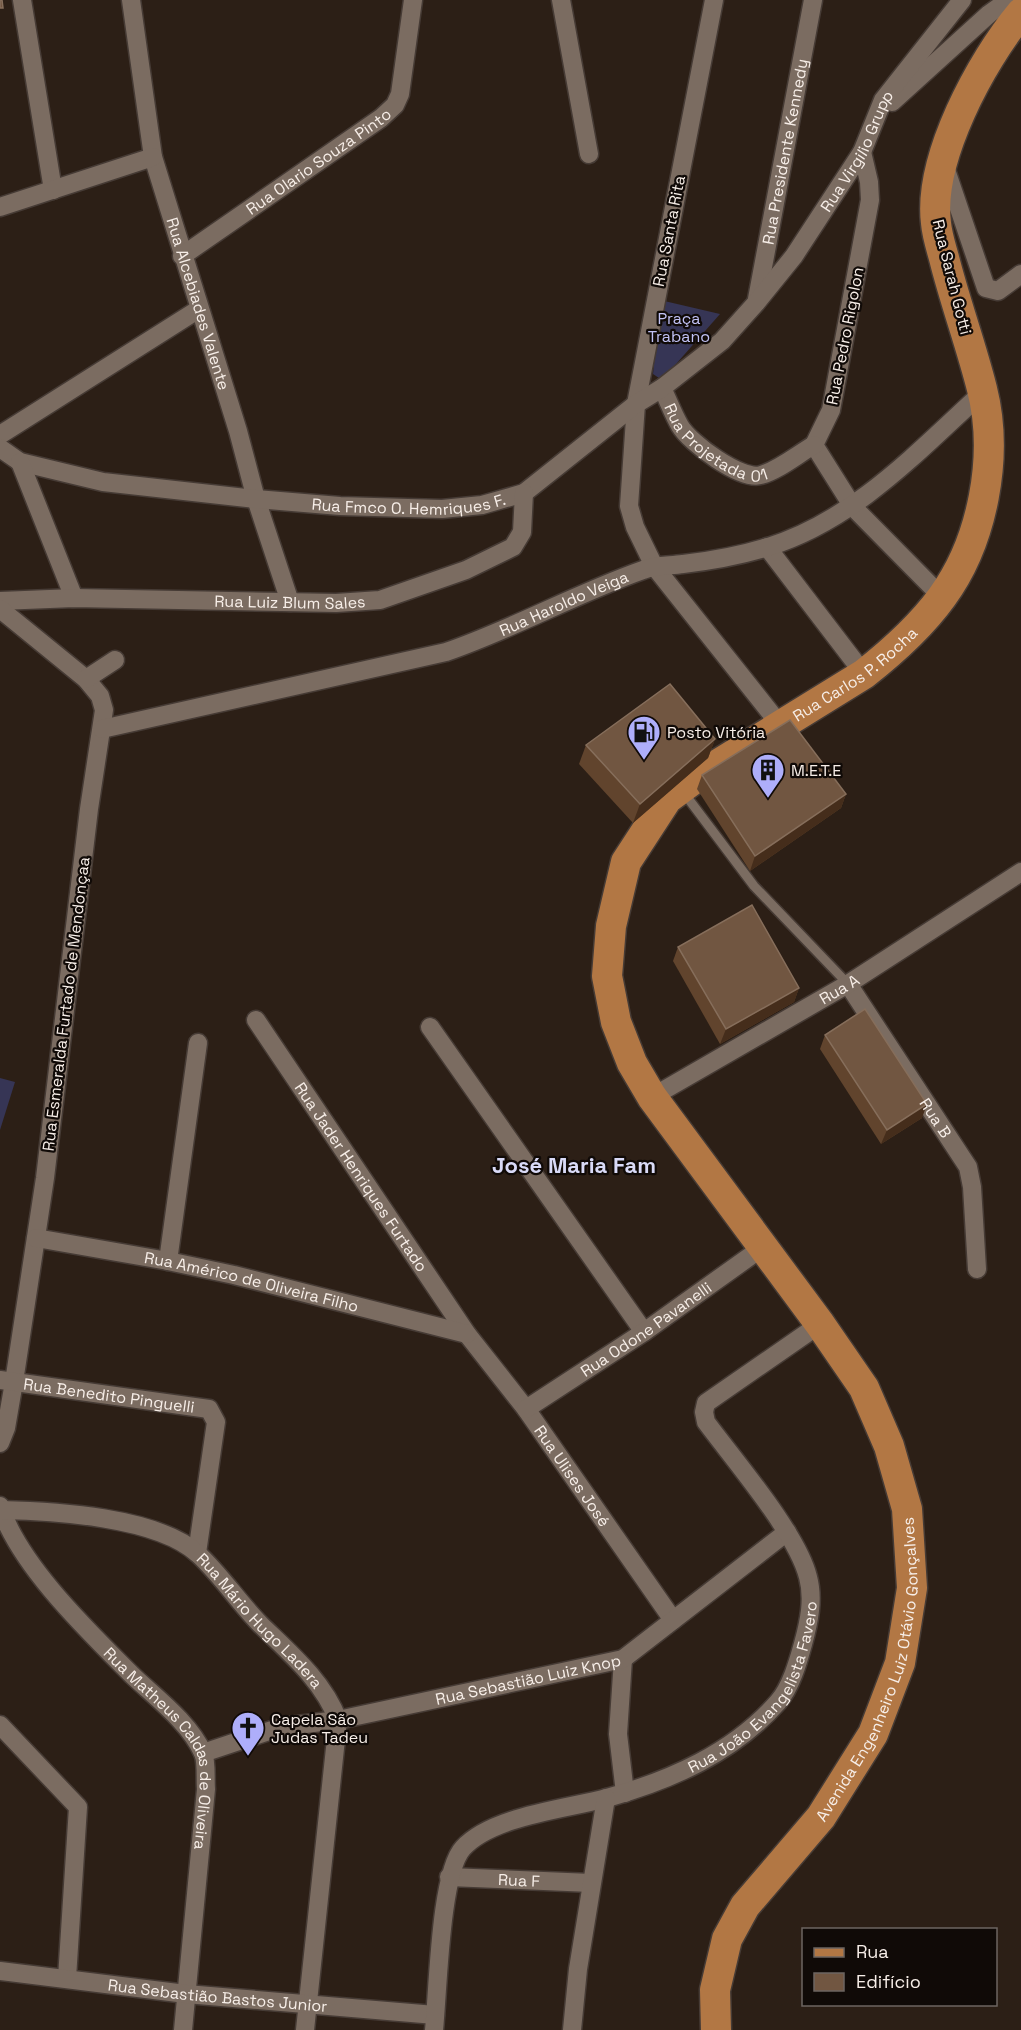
<svg xmlns="http://www.w3.org/2000/svg" width="1021" height="2030" font-family="'Space Grotesk',sans-serif">
<style>
.green{fill:#363555}
.lines{fill:none;stroke-linecap:round;stroke-linejoin:round}
.service-casing{stroke:#463b35;stroke-width:12}
.minor-casing{stroke:#463b35;stroke-width:21}
.primary-casing{stroke:#463b35;stroke-width:33}
.service{stroke:#7b6c61;stroke-width:9}
.minor{stroke:#7b6c61;stroke-width:18}
.primary{stroke:#b27744;stroke-width:30}
.wall{fill:#61442d}
.shaded-wall{fill:#452d1b}
.building{fill:#715641;stroke:#866e5b;stroke-width:1.5}
.labels{text-anchor:middle;dominant-baseline:central;stroke-width:4.5;stroke-linejoin:round;paint-order:stroke}
.street-label{font-size:16px;fill:#f7eee8;stroke:#100a07}
.park-label{font-size:16px;fill:#c1c2f5;stroke:#100a07}
.poi-label{font-size:16px;fill:#f7eee8;stroke:#100a07;text-anchor:start}
.district-label{font-size:22px;font-weight:bold;fill:#d9daf7;stroke:#100a07}
</style>
<rect width="100%" height="100%" fill="#2c1f16"/>
<!-- green -->
<g class="green">
<path d="M660,300L720,314L662,380L653,374Z"/>
<path d="M0,1078L15,1082L0,1130Z"/>
</g>
<g class="lines">
<!-- service casing -->
<g class="service-casing">
<path id="service" d="M684,793L754,886L848,984"/>
</g>
<!-- minor casing -->
<g class="minor-casing">
<g id="minor">
<path d="M22,0L53,190"/>
<path id="s1" d="M131,0L153,157L238,431L256,499L290,602"/>
<path d="M561,0L589,154"/>
<path d="M714,0L636,404L629,506L635,527L654,566L781,726"/>
<path d="M892,102L989,14L1003,4L1016,0"/>
<path d="M862,152L869,182L870,200L831,410L814,445L853,507L942,597"/>
<path d="M945,167L986,288L998,291L1021,274"/>
<path d="M0,207L153,157"/>
<path id="s2" d="M182,256L381,118L395,105L400,94L413,0"/>
<path id="s3" d="M757,299L813,0"/>
<path id="s4" d="M662,388C668,400 673,414 680,426C690,443 741,481 761,475C779,470 798,454 814,445"/>
<path d="M0,435L199,309"/>
<path id="s5" d="M0,448L20,462L103,482L256,499L340,506L442,509L482,505L524,493L636,404L662,388L722,341L756,303L794,256L862,152L883,100L962,0"/>
<path d="M20,462L74,598"/>
<path d="M767,547L864,674"/>
<path id="s6" d="M0,601L74,598L336,603L380,600L466,570L513,547L522,532L524,493"/>
<path d="M0,609L86,679L100,696L104,710L89,809L45,1178L14,1382L6,1428L0,1443"/>
<path d="M86,679L115,660"/>
<path id="s7" d="M102,729L446,652C513,629 575,594 643,570C656,565 669,566 683,564C710,561 742,555 768,547C855,520 917,452 983,392"/>
<path id="s8" d="M848,984L968,1167L972,1187L977,1269"/>
<path id="s9" d="M256,1020L467,1334L526,1409L673,1620"/>
<path d="M430,1027L644,1332"/>
<path id="s10" d="M652,1097L848,984L1021,872"/>
<path id="s11" d="M36,1238L168,1261L234,1275L467,1334"/>
<path d="M168,1261L198,1043"/>
<path id="s12" d="M0,1380L209,1409L216,1422L197,1553"/>
<path id="s13" d="M526,1409L644,1332L763,1247"/>
<path id="s14" d="M0,1506C19,1565 88,1631 132,1675C155,1697 189,1722 203,1753C207,1762 205,1778 206,1789L183,2030"/>
<path id="s15" d="M1,1510C54,1511 158,1517 198,1554C221,1575 239,1603 261,1625C291,1654 323,1681 338,1720L305,2030"/>
<path d="M623,1659L618,1734L625,1793"/>
<path d="M0,1725L78,1807L67,1978"/>
<path id="s16" d="M203,1753L281,1727L338,1720L623,1659L787,1532"/>
<path id="s17" d="M449,1877L591,1883"/>
<path id="s18" d="M0,1971L186,1994L435,2015"/>
<path id="s19" d="M434,2030C438,1992 440,1873 463,1848C492,1816 566,1809 607,1798C671,1780 733,1753 778,1702C791,1687 798,1662 803,1644C809,1622 814,1599 808,1577C797,1533 734,1460 706,1422L704,1412L706,1403L820,1324"/>
<path d="M572,2030L578,1969L606,1798"/>
</g>
</g>
<!-- primary casing -->
<g class="primary-casing">
<g id="primary">
<path id="s20" d="M716,2030L715,1990L727,1939L745,1906L821,1817L873,1734L900,1663L912,1588L907,1509L889,1446L864,1388L820,1324L652,1097L632,1063L616,1022L607,976L611,926L626,862L667,799L694,779L864,674C892,652 921,626 942,597C983,541 999,456 982,389C971,345 955,302 944,258C941,247 937,235 936,223C928,159 981,61 1021,13"/>
</g>
</g>
<!-- service -->
<use href="#service" class="service"/>
<!-- minor -->
<use href="#minor" class="minor"/>
<!-- primary -->
<use href="#primary" class="primary"/>
</g>
<!-- wall -->
<g class="wall">
<path d="M715,739L708,758L633,823L579,764L586,745Z"/>
<path d="M702,775L846,794L841,808L750,871L697,789Z"/>
<path d="M678,947L799,988L794,1002L720,1044L673,961Z"/>
<path d="M825,1035L922,1118L881,1144L820,1049Z"/>
</g>
<!-- shaded-wall -->
<g class="shaded-wall">
<path d="M715,739L708,758L633,823L640,804Z"/>
<path d="M846,794L841,808L750,871L755,856Z"/>
<path d="M799,988L794,1002L720,1044L726,1029Z"/>
<path d="M927,1104L922,1118L881,1144L887,1130Z"/>
</g>
<!-- building -->
<g class="building">
<path d="M0,0H2L3,8H0Z"/>
<path d="M670,684L715,739L640,804L586,745Z"/>
<path d="M790,720L846,794L755,856L702,775Z"/>
<path d="M752,905L799,988L726,1029L678,947Z"/>
<path d="M865,1009L927,1104L887,1130L825,1035Z"/>
</g>
<!-- icons -->
<defs>
<g id="fuel-pin" transform="scale(1.725)"><path d="M0 17L-7.5 6A9.5 9.5 0 1 1 7.5 6Z" fill="#aeaefa" stroke="#100a07"/><path d="M-5.5-6h7V0h2V4h1.3V-2.5L3-4.5l.8-.8L6-3V5H2.5V1h-1V6h-7ZM-4.2-4.7v3.2H.2V-4.7Z" fill="#111"/></g>
<g id="building-pin" transform="scale(1.725)"><path d="M0 17L-7.5 6A9.5 9.5 0 1 1 7.5 6Z" fill="#aeaefa" stroke="#100a07"/><path d="M-4-6H4V6H1V3H-1V6H-4ZM-2.5-4.3h1.7v1.8h-1.7ZM.8-4.3h1.7v1.8H.8ZM-2.5-1h1.7V.8h-1.7ZM.8-1h1.7V.8H.8Z" fill="#111"/></g>
<g id="church-pin" transform="scale(1.725)"><path d="M0 17L-7.5 6A9.5 9.5 0 1 1 7.5 6Z" fill="#aeaefa" stroke="#100a07"/><path d="M-1.2-6h2.4v3.5h3.3v2.4h-3.3V6h-2.4V-.1h-3.3v-2.4h3.3Z" fill="#111"/></g>
</defs>
<g fill-rule="evenodd">
<use href="#fuel-pin" x="644" y="732"/>
<use href="#building-pin" x="768" y="770"/>
<use href="#church-pin" x="248" y="1728"/>
</g>
<g class="labels">
<!-- street labels -->
<g class="street-label">
<text stroke="none"><textPath href="#s5" startOffset="1018">Rua Virgilio Grupp</textPath></text>
<text stroke="none"><textPath href="#s3" startOffset="150">Rua Presidente Kennedy</textPath></text>
<text stroke="none"><textPath href="#s2" startOffset="166">Rua Olario Souza Pinto</textPath></text>
<text transform="translate(669 231) rotate(-79)">Rua Santa Rita</text>
<text transform="translate(952 277) rotate(76)">Rua Sarah Gotti</text>
<text stroke="none"><textPath href="#s1" startOffset="312">Rua Alcebiades Valente</textPath></text>
<text transform="translate(845 336) rotate(-79)">Rua Pedro Rigolon</text>
<text stroke="none"><textPath href="#s4" startOffset="82">Rua Projetada 01</textPath></text>
<text stroke="none"><textPath href="#s5" startOffset="417">Rua Fmco O. Hemriques F.</textPath></text>
<text stroke="none"><textPath href="#s6" startOffset="290">Rua Luiz Blum Sales</textPath></text>
<text stroke="none"><textPath href="#s7" startOffset="480">Rua Haroldo Veiga</textPath></text>
<text stroke="none"><textPath href="#s20" startOffset="1612">Rua Carlos P. Rocha</textPath></text>
<text stroke="none"><textPath href="#s10" startOffset="216">Rua A</textPath></text>
<text transform="translate(66 1004) rotate(-83)">Rua Esmeralda Furtado de Mendonçaa</text>
<text stroke="none"><textPath href="#s8" startOffset="160">Rua B</textPath></text>
<text stroke="none"><textPath href="#s9" startOffset="189">Rua Jader Henriques Furtado</textPath></text>
<text stroke="none"><textPath href="#s11" startOffset="220">Rua Américo de Oliveira Filho</textPath></text>
<text stroke="none"><textPath href="#s13" startOffset="144">Rua Odone Pavanelli</textPath></text>
<text stroke="none"><textPath href="#s12" startOffset="110">Rua Benedito Pinguelli</textPath></text>
<text stroke="none"><textPath href="#s9" startOffset="555">Rua Ulises José</textPath></text>
<text stroke="none"><textPath href="#s15" startOffset="296">Rua Mário Hugo Ladera</textPath></text>
<text stroke="none"><textPath href="#s20" startOffset="406">Avenida Engenheiro Luiz Otávio Gonçalves</textPath></text>
<text stroke="none"><textPath href="#s16" startOffset="334">Rua Sebastião Luiz Knop</textPath></text>
<text stroke="none"><textPath href="#s19" startOffset="537">Rua João Evangelista Favero</textPath></text>
<text stroke="none"><textPath href="#s14" startOffset="300">Rua Matheus Caldas de Oliveira</textPath></text>
<text stroke="none"><textPath href="#s17" startOffset="70">Rua F</textPath></text>
<text stroke="none"><textPath href="#s18" startOffset="219">Rua Sebastião Bastos Junior</textPath></text>
</g>
<!-- park labels -->
<g class="park-label">
<text x="679" y="318">Praça<tspan x="679" dy="18">Trabano</tspan></text>
</g>
<!-- poi labels -->
<g class="poi-label">
<text x="667" y="732">Posto Vitória</text>
<text x="791" y="770">M.E.T.E</text>
<text x="271" y="1719">Capela São<tspan x="271" dy="18">Judas Tadeu</tspan></text>
</g>
<!-- district labels -->
<g class="district-label">
<text x="574" y="1165">José Maria Fam</text>
</g>
</g>
<!-- legend -->
<rect x="802" y="1928" width="195" height="78" fill="#100a07" stroke="#6c6561" stroke-width="1.5"/>
<rect x="814" y="1948" width="30" height="9" fill="#b27744" stroke="#6c6561" stroke-width="1.5"/>
<text x="856" y="1958" font-size="18" fill="#f7eee8">Rua</text>
<rect x="814" y="1973" width="30" height="18" fill="#715641" stroke="#6c6561" stroke-width="1.5"/>
<text x="856" y="1988" font-size="18" fill="#f7eee8">Edifício</text>
</svg>
